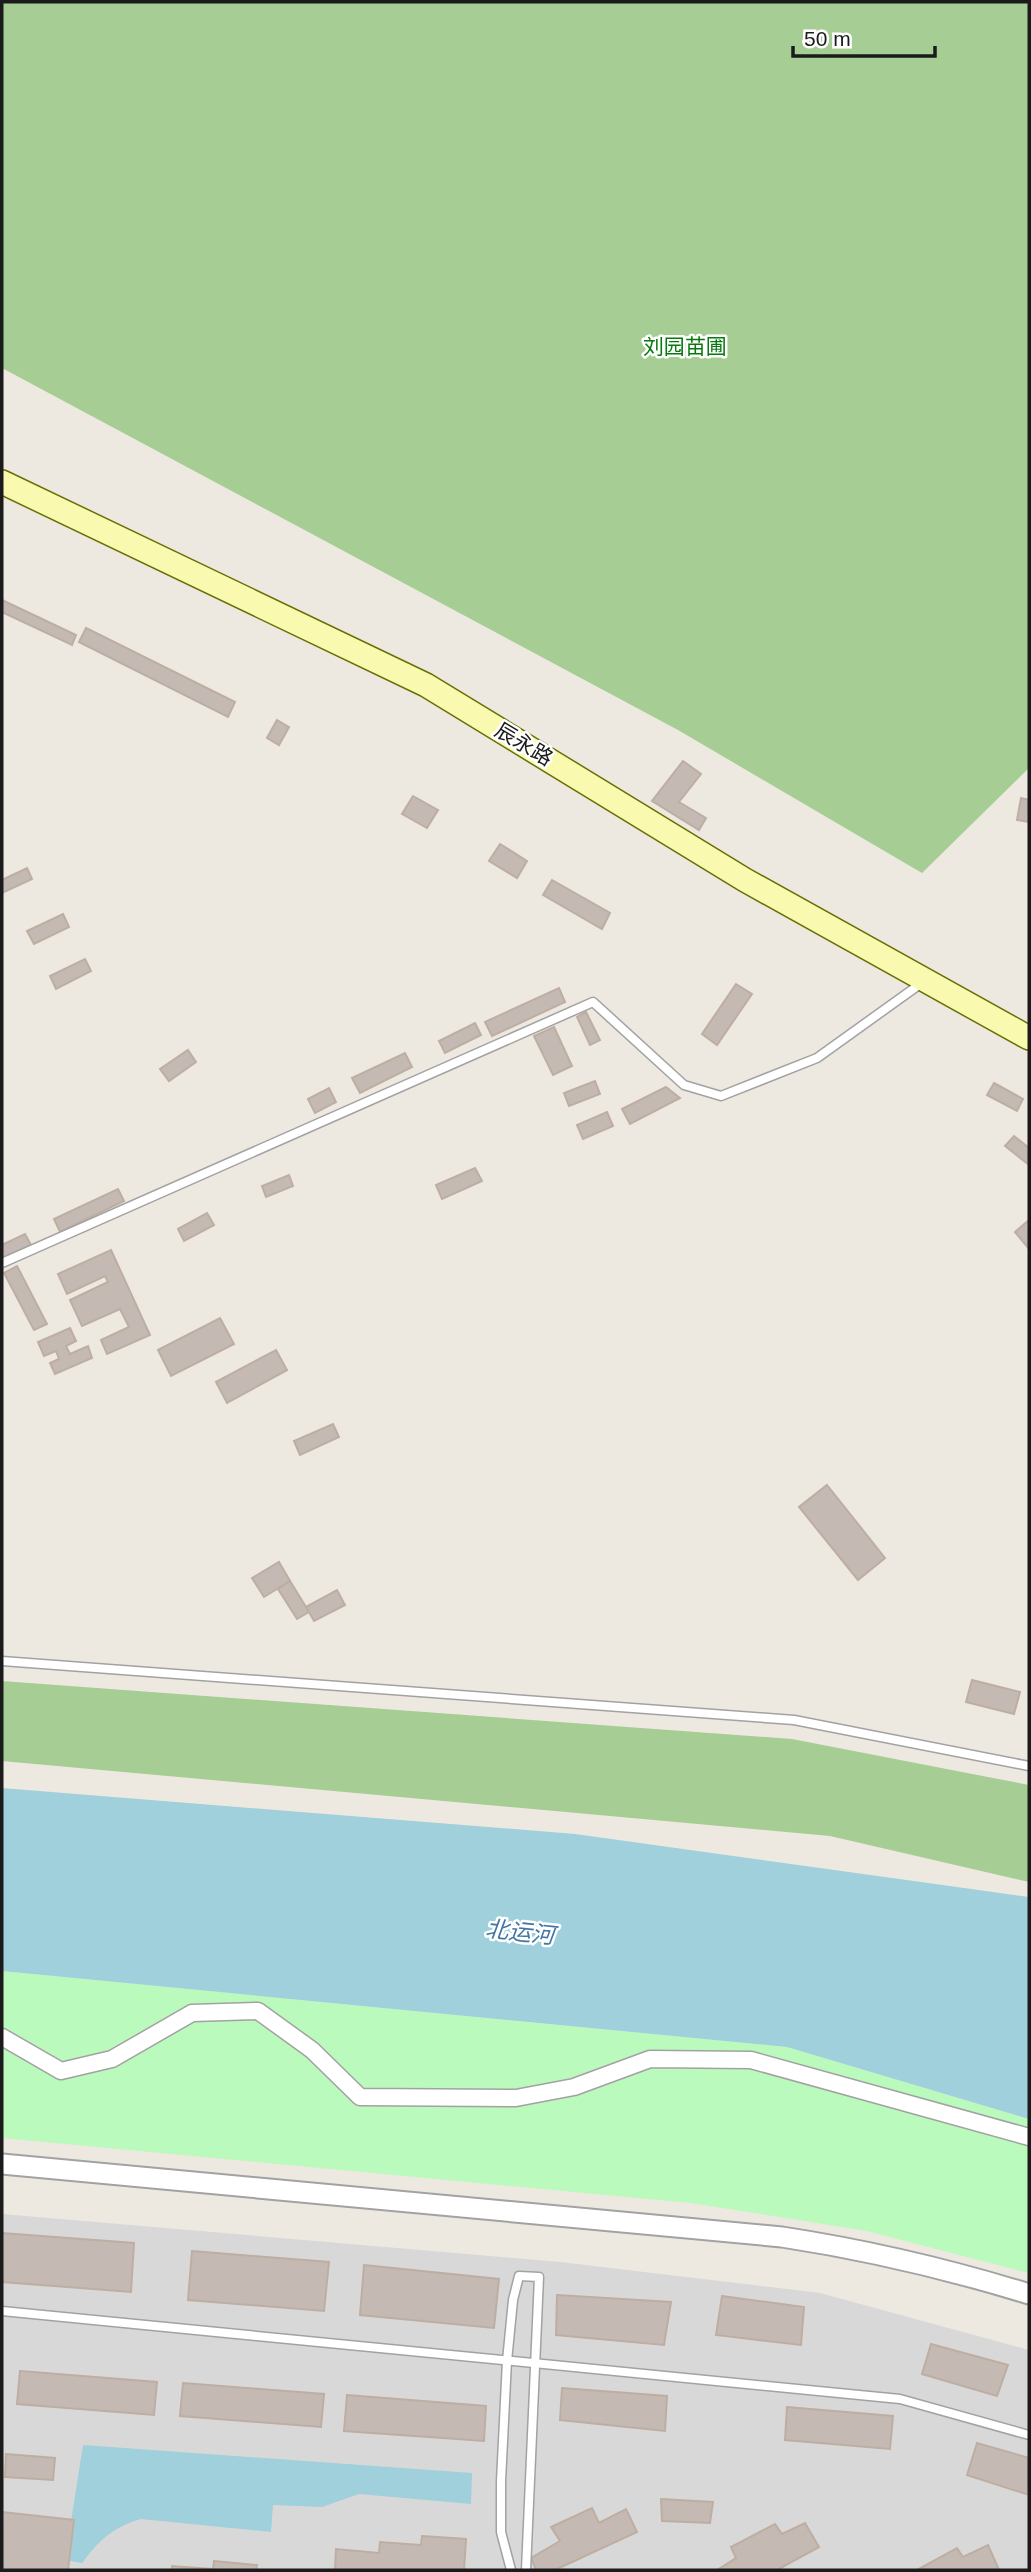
<svg xmlns="http://www.w3.org/2000/svg" width="1031" height="2572" font-family="Helvetica,'Noto Sans SC',sans-serif">
<style>
.residential{fill:#d9d8d8}
.forest{fill:#a6cd93}
.park{fill:#bafabd}
.water{fill:#9fd0dc}
.building{fill:#c4bab3;stroke:#beaea2;stroke-width:2}
.lines{fill:none;stroke-linecap:round;stroke-linejoin:round}
.service-casing{stroke:#a2a2a2;stroke-width:11}
.minor-casing{stroke:#a2a2a2;stroke-width:19}
.tertiary-casing{stroke:#a2a2a2;stroke-width:23}
.secondary-casing{stroke:#687003;stroke-width:26}
.service{stroke:#fff;stroke-width:8}
.minor{stroke:#fff;stroke-width:16}
.tertiary{stroke:#fff;stroke-width:19}
.secondary{stroke:#f9fab0;stroke-width:23}
.labels{text-anchor:middle;dominant-baseline:central;stroke-width:5;stroke-linejoin:round;paint-order:stroke}
.park-label{font-size:21px;fill:#09780f;stroke:#fff}
.street-label{font-size:21px;fill:#1b1b1b;stroke:#fff}
.water-label{font-size:23px;font-style:italic;fill:#4477a3;stroke:#fff}
</style>
<rect width="100%" height="100%" fill="#ede8e0"/>
<!-- residential -->
<path class="residential" d="M2,2214L560,2262L820,2293L1029,2350V2570H2Z"/>
<!-- forest -->
<g class="forest">
<path d="M2,2H1029V768L922,873L678,730L2,368Z"/>
<path d="M2,1681L792,1739L1029,1785V1882L830,1836L2,1761Z"/>
</g>
<!-- park -->
<path class="park" d="M2,1971L787,2047L1029,2119V2273L867,2231L691,2203L2,2138Z"/>
<!-- water -->
<g class="water">
<path d="M2,1788L575,1834L1029,1897V2119L787,2047L2,1971Z"/>
<path d="M83,2445L472,2473L471,2504L359,2494L322,2507L273,2505L271,2532L141,2519C113,2527 99,2540 82,2563L65,2560Z"/>
</g>
<!-- building -->
<g class="building">
<path d="M2,600L76,635L72,645L2,612Z"/>
<path d="M86,628L235,702L228,717L79,642Z"/>
<path d="M277,720L289,727L279,745L267,738Z"/>
<path d="M683,761L701,774L679,802L706,818L699,830L652,801Z"/>
<path d="M413,796L438,810L427,828L402,814Z"/>
<path d="M1021,798L1029,800V822L1017,820Z"/>
<path d="M500,844L527,861L517,878L489,861Z"/>
<path d="M27,868L32,879L2,893V880Z"/>
<path d="M552,880L610,913L602,929L543,895Z"/>
<path d="M63,914L69,927L34,944L27,931Z"/>
<path d="M85,959L91,971L56,989L50,976Z"/>
<path d="M736,984L752,994L717,1045L702,1034Z"/>
<path d="M559,988L565,1002L492,1036L485,1022Z"/>
<path d="M586,1012L600,1040L590,1045L577,1017Z"/>
<path d="M475,1023L481,1035L445,1053L439,1041Z"/>
<path d="M554,1027L572,1066L553,1075L534,1036Z"/>
<path d="M188,1050L196,1062L169,1081L160,1069Z"/>
<path d="M405,1053L412,1067L360,1093L352,1078Z"/>
<path d="M595,1081L600,1094L569,1106L564,1093Z"/>
<path d="M994,1083L1023,1099L1017,1111L987,1095Z"/>
<path d="M666,1087L680,1098L630,1124L622,1109Z"/>
<path d="M329,1088L336,1102L315,1113L308,1099Z"/>
<path d="M607,1112L613,1126L583,1139L577,1125Z"/>
<path d="M1014,1136L1029,1148V1165L1005,1146Z"/>
<path d="M475,1168L482,1181L442,1199L436,1185Z"/>
<path d="M289,1175L293,1186L266,1197L262,1186Z"/>
<path d="M118,1189L124,1201L60,1232L54,1219Z"/>
<path d="M207,1213L214,1225L184,1241L178,1229Z"/>
<path d="M1029,1220V1249L1015,1232Z"/>
<path d="M25,1234L31,1245L2,1259V1245Z"/>
<path d="M111,1250L150,1335L107,1354L101,1340L129,1327L120,1309L82,1326L70,1300L108,1282L105,1276L67,1294L58,1274Z"/>
<path d="M17,1266L47,1324L34,1330L4,1273Z"/>
<path d="M220,1318L234,1344L171,1376L158,1350Z"/>
<path d="M70,1328L76,1341L66,1346L70,1354L88,1346L92,1358L55,1374L50,1363L59,1359L56,1351L44,1356L38,1342Z"/>
<path d="M276,1350L287,1370L227,1403L216,1382Z"/>
<path d="M333,1424L339,1437L300,1455L294,1441Z"/>
<path d="M827,1485L885,1558L858,1580L799,1507Z"/>
<path d="M279,1562L290,1581L264,1597L252,1578Z"/>
<path d="M290,1581L309,1612L297,1619L278,1589Z"/>
<path d="M337,1590L345,1605L314,1621L306,1607Z"/>
<path d="M972,1680L1020,1692L1014,1714L966,1702Z"/>
<path d="M2,2233L134,2243L131,2292L2,2282Z"/>
<path d="M192,2251L329,2262L324,2311L188,2300Z"/>
<path d="M364,2265L499,2279L494,2328L360,2315Z"/>
<path d="M557,2295L671,2302L664,2345L556,2335Z"/>
<path d="M722,2296L804,2307L801,2345L716,2335Z"/>
<path d="M931,2344L1008,2365L997,2396L922,2374Z"/>
<path d="M20,2371L157,2382L154,2415L17,2404Z"/>
<path d="M183,2383L324,2394L321,2427L180,2416Z"/>
<path d="M562,2388L667,2396L665,2431L560,2420Z"/>
<path d="M347,2395L486,2406L484,2441L344,2431Z"/>
<path d="M787,2407L893,2416L890,2449L785,2440Z"/>
<path d="M977,2443L1029,2458V2495L967,2475Z"/>
<path d="M6,2454L55,2458L53,2480L5,2477Z"/>
<path d="M661,2499L713,2502L710,2523L662,2521Z"/>
<path d="M592,2508L599,2523L626,2509L637,2532L555,2570H536L531,2558L560,2541L551,2527Z"/>
<path d="M2,2512L74,2520L68,2570H2Z"/>
<path d="M805,2523L819,2547L777,2570H717L736,2558L731,2547L775,2524L782,2534Z"/>
<path d="M422,2536L466,2539L464,2570H335L336,2549L379,2553L380,2542L421,2545Z"/>
<path d="M988,2545L999,2570H917L957,2548L963,2557Z"/>
<path d="M214,2561L257,2565L256,2570H172V2566L213,2569Z"/>
</g>
<g class="lines">
<!-- service casing -->
<g class="service-casing">
<g id="service">
<path d="M2,1263L593,1002L684,1085L721,1096L817,1058L923,982"/>
<path d="M2,1661L794,1720L1029,1766"/>
<path d="M2,2311L900,2399L1029,2435"/>
<path d="M511,2570L501,2532V2481L507,2361L513,2300L519,2276L539,2277L526,2570"/>
</g>
</g>
<!-- minor casing -->
<g class="minor-casing">
<path id="minor" d="M2,2037L61,2071L112,2059L192,2013L258,2011L312,2050L360,2097L516,2098L574,2087L650,2059L751,2060L1029,2137"/>
</g>
<!-- tertiary casing -->
<g class="tertiary-casing">
<path id="tertiary" d="M2,2164L782,2237C867,2250 948,2269 1029,2294"/>
</g>
<!-- secondary casing -->
<g class="secondary-casing">
<path id="secondary" d="M2,482L426,685L745,880L1029,1038"/>
</g>
<!-- service -->
<use href="#service" class="service"/>
<!-- minor -->
<use href="#minor" class="minor"/>
<!-- tertiary -->
<use href="#tertiary" class="tertiary"/>
<!-- secondary -->
<use href="#secondary" class="secondary"/>
</g>
<g class="labels">
<!-- park labels -->
<g class="park-label">
<text x="685" y="346">刘园苗圃</text>
</g>
<!-- street labels -->
<g class="street-label">
<text transform="translate(524 744) rotate(31)">辰永路</text>
</g>
<!-- water labels -->
<g class="water-label">
<text transform="translate(520 1932) rotate(6)">北运河</text>
</g>
</g>
<!-- border -->
<rect width="1031" height="2572" fill="none" stroke="#1b1b1b" stroke-width="7"/>
<!-- scale -->
<path d="M793 46v10h142v-10" fill="none" stroke="#1b1b1b" stroke-width="3.5"/>
<text x="804" y="46" font-size="21" fill="#1b1b1b" stroke="#ffffff" stroke-width="5" paint-order="stroke">50 m</text>
</svg>
